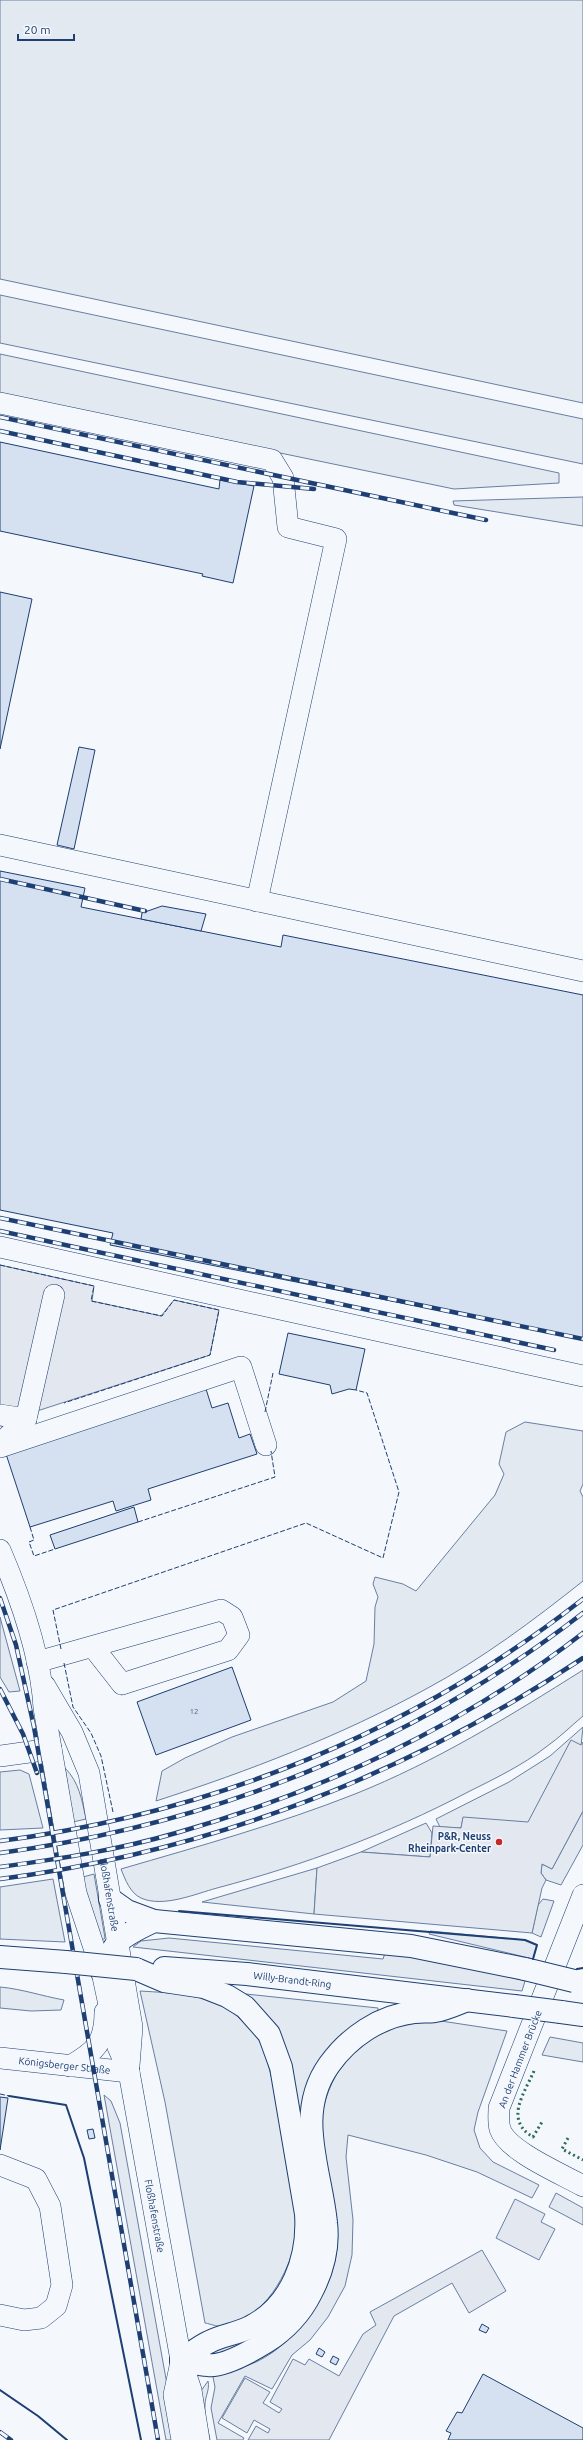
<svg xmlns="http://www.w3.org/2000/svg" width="583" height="2440" font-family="Ubuntu,sans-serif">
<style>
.green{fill:#e3e9f0;stroke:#687fa3}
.parking{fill:#e3e8f0;stroke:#687fa3}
.building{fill:#d5e0f0;stroke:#1d3f73}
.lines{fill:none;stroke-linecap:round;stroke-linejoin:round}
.minor-casing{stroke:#1d3f73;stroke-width:22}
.major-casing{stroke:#1d3f73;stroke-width:24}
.minor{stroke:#f4f7fb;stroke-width:21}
.major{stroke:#f4f7fb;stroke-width:22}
.rail-casing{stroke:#1d3f73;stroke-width:4.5}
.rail{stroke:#f4f7fb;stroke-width:3;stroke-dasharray:9;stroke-linecap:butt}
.major-bridge-casing{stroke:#1d3f73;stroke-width:24;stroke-linecap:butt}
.major-bridge{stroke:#f4f7fb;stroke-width:22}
.hedge{stroke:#2c6c60;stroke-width:3;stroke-dasharray:2 3;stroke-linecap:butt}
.fence{stroke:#1d3f73;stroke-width:1;stroke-dasharray:5 2;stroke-linecap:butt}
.wall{stroke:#1d3f73;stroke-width:2}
.poi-dot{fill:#c62828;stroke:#f4f7fb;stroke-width:1.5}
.labels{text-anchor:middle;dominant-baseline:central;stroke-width:3;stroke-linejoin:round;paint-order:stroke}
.number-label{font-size:8px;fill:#4b6792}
.poi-label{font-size:10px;font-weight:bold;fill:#1d3f73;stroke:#f4f7fb;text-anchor:end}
.street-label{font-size:10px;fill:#1d3f73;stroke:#f4f7fb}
</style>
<rect width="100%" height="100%" fill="#f4f7fb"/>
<!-- green -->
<g class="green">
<path d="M0,0H583V403L0,279Z"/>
<path d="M0,295L583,419V464L0,343Z"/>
<path d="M0,354L559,473V483L454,489L0,395Z"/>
<path d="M583,497V526L454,505L453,501Z"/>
<path d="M525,1422L583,1431V1484L580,1491L583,1497V1581C534,1620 482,1659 426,1689C340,1736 249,1771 156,1801L162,1771L185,1758L232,1737L333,1702L366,1681L374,1644L375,1607L378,1597L373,1584L375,1577L403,1584L416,1591L495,1495L504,1474L499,1464L506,1432Z"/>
<path d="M0,1617L20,1691L9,1692L0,1677Z"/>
<path d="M583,1670V1716C571,1726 559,1738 546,1747C523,1765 494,1779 468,1792C388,1834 304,1865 217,1888C195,1894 163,1908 141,1898C130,1893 125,1879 121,1869C200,1846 279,1824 355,1794C435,1762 510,1716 583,1670Z"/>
<path d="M583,1727L581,1746L571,1741L528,1823L463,1818L461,1828L440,1827L436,1819L509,1782L550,1756Z"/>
<path d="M65,1768C79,1782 82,1800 86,1819L73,1822Z"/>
<path d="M20,1770L29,1774L43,1828L0,1830V1772Z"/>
<path d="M583,1811V1845L561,1885L546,1880L541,1873L542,1864L552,1869Z"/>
<path d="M426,1823L432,1833L430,1857L361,1852Z"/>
<path d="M317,1868L314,1914L202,1902Z"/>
<path d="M94,1874L105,1938L101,1941L81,1884L83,1877Z"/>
<path d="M53,1879L65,1942L0,1939V1887Z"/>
<path d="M543,1899L554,1901L541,1937L532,1933L538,1905Z"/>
<path d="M430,1931L525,1940L537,1945L533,1959L429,1934Z"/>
<path d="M169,1938L383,1959L385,1953L443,1961L525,1981L522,1991L133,1947L141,1941Z"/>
<path d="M0,1987C22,1989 42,1996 64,2000L61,2010L31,2011L0,2008Z"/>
<path d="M140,1991C171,1993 214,1994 238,2017C245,2024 255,2033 260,2042C273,2063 300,2214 296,2238C289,2274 264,2318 226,2326C220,2328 211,2324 205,2323L165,2102Z"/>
<path d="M246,1994L378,2008V2014C345,2035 316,2060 308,2101C299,2141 316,2184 320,2224C326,2271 295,2320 255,2343C242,2350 227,2354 212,2358L211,2350C275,2335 304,2300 315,2235L286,2066L273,2031L261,2014L244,1998Z"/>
<path d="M428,2019L507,2031L478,2112L474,2130L480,2148L493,2162L539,2185L532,2198L477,2172L426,2155L348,2135L346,2157L353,2220L352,2255L345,2286L328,2317L310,2340L292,2355L272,2389L245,2376L218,2423L244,2438L243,2440H217L211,2408L215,2387L213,2377C227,2372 242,2368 256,2362C302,2340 343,2280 337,2227C334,2197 324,2168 321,2138C318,2087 352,2037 401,2023C410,2021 420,2021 428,2019Z"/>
<path d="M550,2037L583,2043V2062L542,2055Z"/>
<path d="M104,2095L111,2101L120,2123L177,2440H166Z"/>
<path d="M556,2193L583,2208V2225L549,2207Z"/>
<path d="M208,2381C210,2390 205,2396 205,2405C204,2417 208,2429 210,2440H205L201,2391Z"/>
</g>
<!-- parking -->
<g class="parking">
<path d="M0,1265L94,1286L92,1301L161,1316L174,1300L219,1310L210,1355L0,1423Z"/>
<path d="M571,1740L581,1745L583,1742V1811L552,1869L542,1864L541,1873L546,1880L542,1888L532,1933L314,1914L317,1868L361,1852L430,1857L433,1826L461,1828L463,1817L528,1822Z"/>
<path d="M515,2199L545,2214L541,2222L555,2229L539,2260L496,2238Z"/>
<path d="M482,2250L506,2291L469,2313L452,2283L394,2316L329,2440H248L256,2426L268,2433L270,2429L254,2420L247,2433L222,2418L245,2378L270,2392L263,2403L279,2413L282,2409L270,2402L293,2359L305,2365L309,2359L339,2376L363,2334L376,2325L370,2312Z"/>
</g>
<!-- building -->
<g class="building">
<path d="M0,442L219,489L220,480L254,486L233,583L202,576L203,574L0,531Z"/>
<path d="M0,592L32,599L0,749Z"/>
<path d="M79,747L95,750L74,849L57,845Z"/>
<path d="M0,871L85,888L81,907L281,947L283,935L583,995V1339L110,1245L113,1233L0,1210Z"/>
<path d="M162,906L206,914L201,931L141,919L142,913Z"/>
<path d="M288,1333L365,1349L356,1390L349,1389L332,1394L330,1385L279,1374Z"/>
<path d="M206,1389L212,1408L228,1403L239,1438L250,1434L257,1454L148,1489L151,1500L116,1511L113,1501L30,1527L6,1454Z"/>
<path d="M134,1507L138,1522L55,1549L50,1535Z"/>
<path d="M232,1667L251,1720L156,1755L137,1702Z"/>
<path d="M0,2097L8,2098L0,2150Z"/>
<path d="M93,2129L95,2138L89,2139L87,2130Z"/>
<path d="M482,2324L489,2328L486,2333L479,2330Z"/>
<path d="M319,2348L325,2352L322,2357L316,2354Z"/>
<path d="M333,2356L339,2359L336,2365L330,2362Z"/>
<path d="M483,2374L583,2428V2440H448L451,2433L446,2431L457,2412L462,2413Z"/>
</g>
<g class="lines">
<!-- minor casing -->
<g class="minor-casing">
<g id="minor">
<path d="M0,403L272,460L283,478L288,527L336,539L257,901"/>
<path d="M0,845L583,971"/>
<path d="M0,1247L583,1376"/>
<path d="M0,1415L26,1419"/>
<path d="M0,1444L26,1419L54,1295"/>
<path d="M0,1447L241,1367L266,1445"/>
<path id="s1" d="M0,1550C21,1599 41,1655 44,1708L76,1893L102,1972L118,2047L129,2072L181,2360L191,2390L199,2440"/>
<path d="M37,1662L221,1610L232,1617L239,1635L228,1650L122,1684L93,1647"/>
<path id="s2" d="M45,1686L72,1732L89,1773L132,2027L129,2066"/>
<path d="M0,1756L51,1749"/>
<path d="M583,1895L499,2108C499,2115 498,2122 500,2129C507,2151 562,2174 583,2186"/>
<path id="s3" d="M0,2058L129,2072"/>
<path d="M70,2066C95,2052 105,2043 105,2012"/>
<path d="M0,2165L36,2179L50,2206L62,2285L56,2306L41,2318L24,2320L0,2315"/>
<path d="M181,2362L174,2395L182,2440"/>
</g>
</g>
<!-- major casing -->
<g class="major-casing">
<g id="major">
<path d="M110,1899L127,1911L154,1921L411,1946L525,1969"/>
<path d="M0,1957L66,1962"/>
<path id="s4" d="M164,1968L247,1974L514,2006"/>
<path d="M136,1969L164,1981L204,1987L227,1996L245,2007L269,2034L281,2067L306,2214C309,2258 292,2306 250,2327C237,2334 222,2335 209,2342C200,2346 190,2354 181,2360"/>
<path d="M102,1972C114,1939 123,1936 154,1921"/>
<path d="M561,2012L583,2015"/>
<path d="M181,2360C190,2362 199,2365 208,2365C224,2367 253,2350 266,2342C285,2330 301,2313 311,2293C322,2272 329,2248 326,2223C321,2170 294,2114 329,2065C349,2037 380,2016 414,2012C421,2011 428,2012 435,2011C446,2009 457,2004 467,2000"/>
</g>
</g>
<!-- minor -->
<use href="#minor" class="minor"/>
<!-- major -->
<use href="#major" class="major"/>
<!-- rail casing -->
<g class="rail-casing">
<g id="rail">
<path d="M0,417L486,520"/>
<path d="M0,431L237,482L314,489"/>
<path d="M0,879L145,911"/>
<path d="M0,1218L583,1339"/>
<path d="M0,1231L554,1350"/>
<path d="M0,1598L16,1645L34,1727L158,2440"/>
<path d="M0,1689L23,1734L37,1773"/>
<path d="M0,1841C213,1813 413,1732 583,1599"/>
<path d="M0,1853C214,1824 412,1745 583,1613"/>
<path d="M0,1867C59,1859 118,1850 176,1833C321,1792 463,1726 583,1633"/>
<path d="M0,1879C212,1851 405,1776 583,1658"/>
<path d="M0,2432L11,2440"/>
</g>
</g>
<!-- rail -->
<use href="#rail" class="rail"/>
<!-- major-bridge casing -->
<g class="major-bridge-casing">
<g id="major-bridge">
<path d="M66,1962L136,1969"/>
<path d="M525,1969L574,1981"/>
<path d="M514,2006L561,2012"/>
</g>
</g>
<!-- major-bridge -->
<use href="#major-bridge" class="major-bridge"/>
<!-- hedge -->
<g class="hedge">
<path d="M534,2071C524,2094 504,2120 533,2137L542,2122"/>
<path d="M568,2138L562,2149L583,2160"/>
</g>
<!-- fence -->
<g class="fence">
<path d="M0,1265L94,1286L91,1301L162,1316L174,1300L219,1310L210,1355L64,1403"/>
<path d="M265,1412L273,1373"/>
<path d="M138,1522L275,1477L271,1451"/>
<path d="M30,1527L34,1540L29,1542L34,1556L55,1549"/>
<path d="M61,1649L53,1610L306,1523L383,1558L399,1492L367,1393L356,1390"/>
<path d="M64,1663L73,1707L91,1733L101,1756L113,1812"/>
<path d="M0,2094L9,2096"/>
</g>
<!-- wall -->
<g class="wall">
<path d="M179,1911L525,1940L537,1945L533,1959"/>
<path d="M577,1969L583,1968"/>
<path d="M9,2096L66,2105L84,2158L141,2440"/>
<path d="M0,2390L38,2416L67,2440"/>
</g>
</g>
<!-- markers -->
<circle class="poi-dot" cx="499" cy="1842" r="4"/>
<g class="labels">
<!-- number labels -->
<g class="number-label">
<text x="194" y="1711">12</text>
</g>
<!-- poi labels -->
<g class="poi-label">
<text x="491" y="1836">P&amp;R, Neuss<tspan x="491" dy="12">Rheinpark-Center</tspan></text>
</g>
<!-- street labels -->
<g class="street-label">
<text stroke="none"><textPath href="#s2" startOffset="221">Floßhafenstraße</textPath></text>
<text stroke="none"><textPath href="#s4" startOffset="129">Willy-Brandt-Ring</textPath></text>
<text transform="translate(520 2059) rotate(-69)">An der Hammer Brücke</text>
<text stroke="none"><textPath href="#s3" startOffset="65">Königsberger Straße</textPath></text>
<text stroke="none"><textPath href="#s1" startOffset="686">Floßhafenstraße</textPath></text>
</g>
</g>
<!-- scale -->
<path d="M18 34v6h56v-6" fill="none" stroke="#1d3f73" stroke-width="2"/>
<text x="24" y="34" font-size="12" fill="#1d3f73" stroke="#f4f7fb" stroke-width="3" paint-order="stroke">20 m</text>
</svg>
